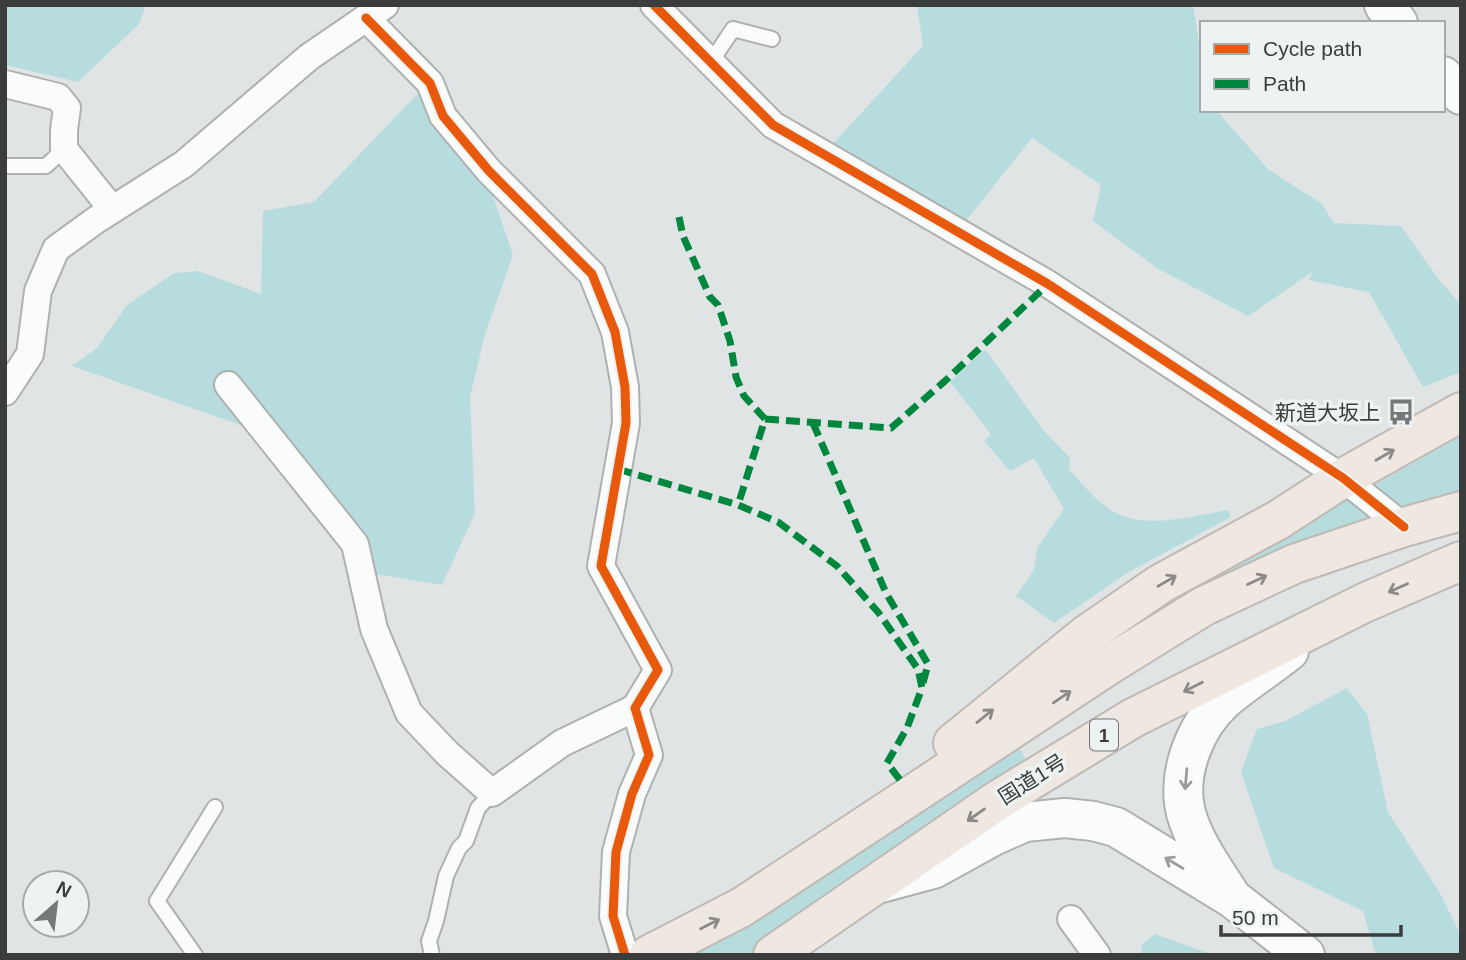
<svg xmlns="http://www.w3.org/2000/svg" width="1466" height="960" font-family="Helvetica,'Noto Sans JP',sans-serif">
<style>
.green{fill:#b7dcde}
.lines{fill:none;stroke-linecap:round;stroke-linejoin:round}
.lane-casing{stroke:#afb1b1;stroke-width:18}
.street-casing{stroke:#afb1b1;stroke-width:30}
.secondary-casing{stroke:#afb1b1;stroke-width:42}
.highway-casing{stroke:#bfb9b3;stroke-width:42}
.lane{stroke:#fafbfb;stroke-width:14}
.street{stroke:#fafbfb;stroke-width:26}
.secondary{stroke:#fafbfb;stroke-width:38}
.highway{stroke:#eee7e2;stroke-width:38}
.quiet{stroke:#00873e;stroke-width:7;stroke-dasharray:14 7;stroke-linecap:butt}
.cycleway-casing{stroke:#edf3f3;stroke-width:13}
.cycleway{stroke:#e8590c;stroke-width:9}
.oneway{stroke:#8c8a87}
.oneway2{stroke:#9a9c9c}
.labels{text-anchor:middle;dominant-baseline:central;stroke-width:7;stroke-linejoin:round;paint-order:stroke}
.shield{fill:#edf3f3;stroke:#707474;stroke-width:2}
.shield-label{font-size:19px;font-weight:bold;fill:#3b3d3d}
.poi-label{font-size:21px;fill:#3b3d3d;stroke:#edf3f3;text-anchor:end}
.street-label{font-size:21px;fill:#3b3d3d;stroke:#edf3f3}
</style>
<rect width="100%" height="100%" fill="#e1e4e5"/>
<!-- green -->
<g class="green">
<path d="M5,5H146L139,24L78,82L5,65Z"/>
<path d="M917,5H1193L1202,63V110H1216L1268,169L1322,204L1334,223L1401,226L1439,280L1461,305V372L1423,387L1369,292L1309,280L1312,272L1248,316L1157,268L1093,221L1101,185L1032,138L961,227L828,149L923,46Z"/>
<path d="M427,84L482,163L513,255L485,334L470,397L475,513L442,585L376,574L317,515L272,436L72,366L97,348L127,305L174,273L198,271L261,294L263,211L314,202Z"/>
<path d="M985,349L1043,430L1070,458L1069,469C1083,485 1097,503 1116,513C1146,529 1196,516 1228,510L1231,517L1129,572L1054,623L1016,596L1034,570L1037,548L1064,509L1034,458L1010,471L984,441L991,434L950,382Z"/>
<path d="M1461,436V496L1399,515L1365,490Z"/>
<path d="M1344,497L1372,520L1180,606L1173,595Z"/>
<path d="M1347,688L1367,714L1388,812L1440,893L1461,936V955H1376L1363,911L1274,868L1241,772L1257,729L1285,721Z"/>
<path d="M1018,745L1028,764L835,901L754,955H684Z"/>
<path d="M1155,934L1213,955H1141L1142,944Z"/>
</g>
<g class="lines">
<!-- lane casing -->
<g class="lane-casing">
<g id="lane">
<path d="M711,62L733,29L772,39"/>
<path d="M5,166H46L64,149"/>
<path d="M195,955L157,901L215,807"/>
<path d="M432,955L429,941L436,921L446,876L459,848L466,841L478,808L492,793"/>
</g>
</g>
<!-- street casing -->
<g class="street-casing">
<g id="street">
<path d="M654,5L773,125L1048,284L1343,478L1404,527"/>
<path d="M366,18L430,83L443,116L489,171L592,274L615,332L625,387L626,423L601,566L658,670L635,708L649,755L632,794L616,852L613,916L625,955"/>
<path d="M5,84L58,97L67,108L64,130V149L112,209"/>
<path d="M228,385L355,544L374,629L409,713L447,753L492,793L562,743L635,708"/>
<path d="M5,392L30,354L38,291L56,249L96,220L184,164L309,57L385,5"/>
<path d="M1071,919L1097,955"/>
</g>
</g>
<!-- secondary casing -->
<g class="secondary-casing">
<g id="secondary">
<path d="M1384,5L1398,23"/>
<path d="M1443,76L1461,95"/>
<path d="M881,883L933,869L993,836L1025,822L1065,818L1093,821L1116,827L1232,898L1305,955"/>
<path d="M1229,893C1213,868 1194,842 1186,813C1176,774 1195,726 1224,700C1245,682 1268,668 1289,651"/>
</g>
</g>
<!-- highway casing -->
<g class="highway-casing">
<g id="highway">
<path d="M953,743L1086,635L1160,584L1278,520L1343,478L1461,412"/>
<path d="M649,955L742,907L1112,663L1204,606L1294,564L1404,527L1461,511"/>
<path d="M773,955L998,800L1133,718L1364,603L1461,561"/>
</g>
</g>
<!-- lane -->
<use href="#lane" class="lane"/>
<!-- street -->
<use href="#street" class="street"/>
<!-- secondary -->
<use href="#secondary" class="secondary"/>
<!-- highway -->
<use href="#highway" class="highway"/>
<!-- quiet -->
<g class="quiet">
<path d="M679,217L683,236L710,297L718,305L730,341L736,377L744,396L765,419L738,505"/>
<path d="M765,419L891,428L945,381L1048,284"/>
<path d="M813,423L886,593L928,664L923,683"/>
<path d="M618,469L738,505L778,522L837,566L878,612L918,669L922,688L907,728L887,763L904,785"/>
</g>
<!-- cycleway casing -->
<g class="cycleway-casing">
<g id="cycleway">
<path d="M654,5L773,125L1048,284L1343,478L1404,527"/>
<path d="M366,18L430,83L443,116L489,171L592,274L615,332L625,387L626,423L601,566L658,670L635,708L649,755L632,794L616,852L613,916L625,955"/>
</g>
</g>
<!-- cycleway -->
<use href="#cycleway" class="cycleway"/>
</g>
<!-- one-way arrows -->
<defs><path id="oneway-shaft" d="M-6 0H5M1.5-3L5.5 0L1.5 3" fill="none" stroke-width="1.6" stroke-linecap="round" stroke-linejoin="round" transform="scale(1.75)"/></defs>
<g class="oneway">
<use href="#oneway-shaft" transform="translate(1385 455) rotate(-30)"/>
<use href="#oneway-shaft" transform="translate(1257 580) rotate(-25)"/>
<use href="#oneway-shaft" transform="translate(1167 581) rotate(-30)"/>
<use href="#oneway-shaft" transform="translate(1398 588) rotate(156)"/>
<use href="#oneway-shaft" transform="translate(1193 687) rotate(153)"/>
<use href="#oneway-shaft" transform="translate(1062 697) rotate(-34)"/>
<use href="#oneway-shaft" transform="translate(985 716) rotate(-39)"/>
<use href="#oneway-shaft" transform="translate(976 815) rotate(145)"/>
<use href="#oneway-shaft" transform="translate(710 924) rotate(-27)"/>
</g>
<g class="oneway2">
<use href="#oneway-shaft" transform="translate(1186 779) rotate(95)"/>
<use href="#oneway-shaft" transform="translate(1174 863) rotate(-149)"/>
</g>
<!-- icons -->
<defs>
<g id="bus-bare" transform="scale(2.1)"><path d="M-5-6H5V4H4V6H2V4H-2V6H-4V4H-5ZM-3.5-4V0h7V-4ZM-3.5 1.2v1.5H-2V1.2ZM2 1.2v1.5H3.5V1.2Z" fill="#757778" stroke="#edf3f3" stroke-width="2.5" paint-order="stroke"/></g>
</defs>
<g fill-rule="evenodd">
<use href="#bus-bare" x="1401" y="412"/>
</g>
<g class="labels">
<!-- shield labels -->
<rect class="shield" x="1090" y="719.5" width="28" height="31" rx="5"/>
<g class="shield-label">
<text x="1104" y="735">1</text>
</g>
<!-- poi labels -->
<g class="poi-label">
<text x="1380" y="412">新道大坂上</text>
</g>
<!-- street labels -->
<g class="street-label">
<text transform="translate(1032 779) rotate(-32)">国道1号</text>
</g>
</g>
<!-- border -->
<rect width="1466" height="960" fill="none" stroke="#3b3d3d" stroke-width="14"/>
<!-- legend -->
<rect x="1200" y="21" width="245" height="91" fill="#edf3f3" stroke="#a6aaaa" stroke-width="2"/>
<rect x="1214" y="44" width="35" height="10" fill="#e8590c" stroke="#a6aaaa" stroke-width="2"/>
<text x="1263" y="56" font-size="21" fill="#3b3d3d">Cycle path</text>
<rect x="1214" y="79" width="35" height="10" fill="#00873e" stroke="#a6aaaa" stroke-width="2"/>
<text x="1263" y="91" font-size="21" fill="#3b3d3d">Path</text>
<!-- north arrow -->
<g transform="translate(56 904) rotate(28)"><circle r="33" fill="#edf3f3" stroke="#a6aaaa" stroke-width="2"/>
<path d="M0-5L12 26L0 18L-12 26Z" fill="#757778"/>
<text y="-10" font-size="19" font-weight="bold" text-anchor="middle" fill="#3b3d3d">N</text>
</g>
<!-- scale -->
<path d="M1221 925v10h180v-10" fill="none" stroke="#3b3d3d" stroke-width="3.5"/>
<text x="1232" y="925" font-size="21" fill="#3b3d3d" stroke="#edf3f3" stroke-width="5" paint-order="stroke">50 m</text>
</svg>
